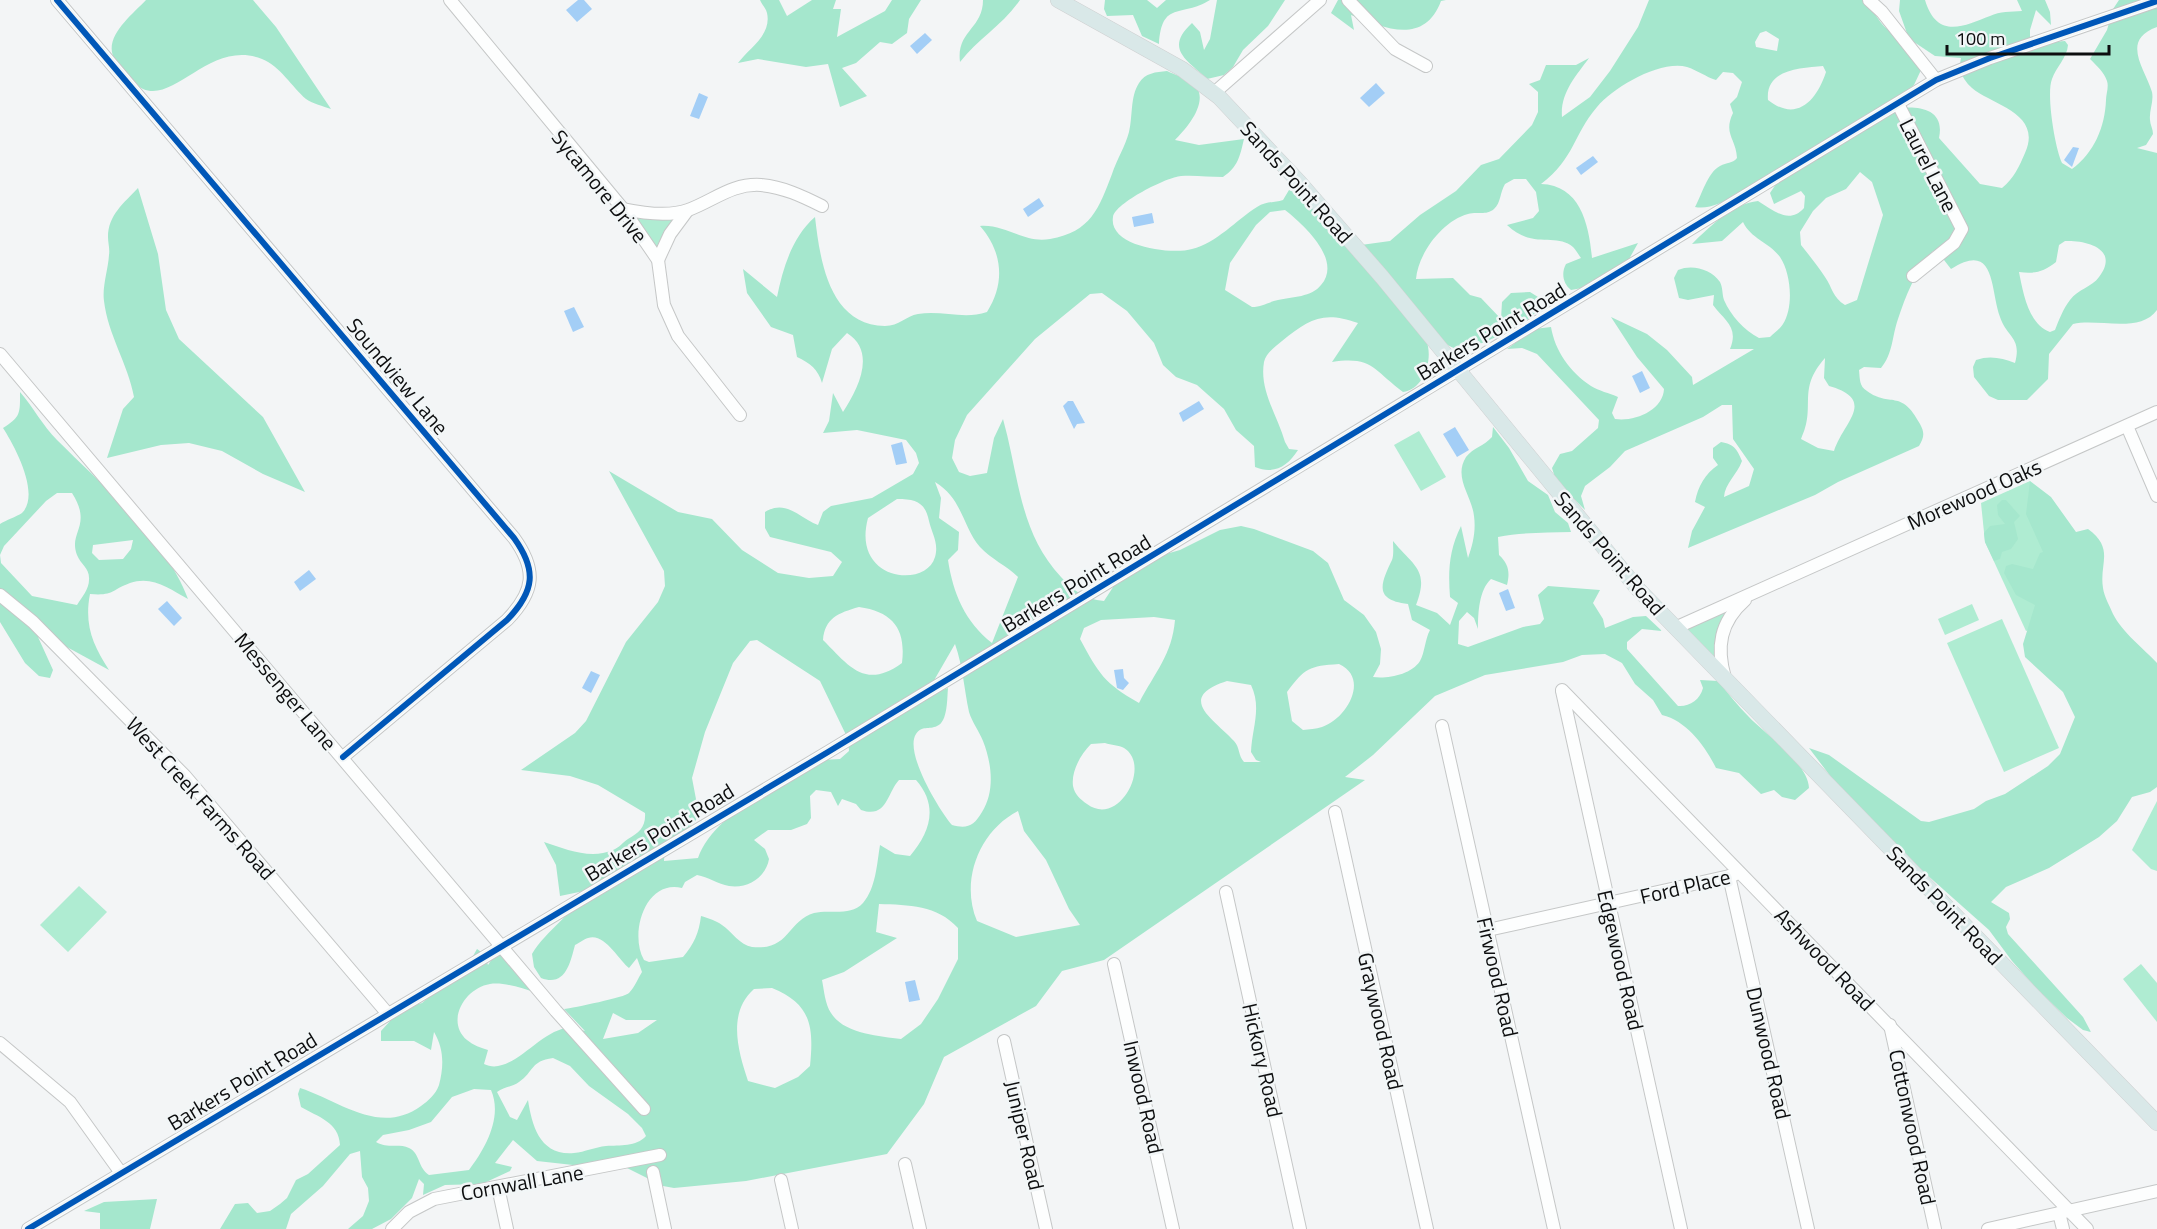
<svg xmlns="http://www.w3.org/2000/svg" width="2157" height="1229" font-family="'Titillium Web',sans-serif">
<style>
.green{fill:#afecd2}
.forest{fill:#a5e7cd;fill-rule:evenodd}
.water{fill:#a3cef6}
.lines{fill:none;stroke-linecap:round;stroke-linejoin:round}
.minor-casing{stroke:#c5c7c7;stroke-width:14}
.major-casing{stroke:#cfd0d1;stroke-width:16}
.minor{stroke:#fdfefe;stroke-width:12}
.major{stroke:#d9e8e8;stroke-width:15}
.cycleway-casing{stroke:#f2f6f7;stroke-width:10}
.cycleway{stroke:#0057b8;stroke-width:6}
.labels{text-anchor:middle;dominant-baseline:central;stroke-width:5;stroke-linejoin:round;paint-order:stroke}
.street-label{font-size:21px;fill:#0d0e0f;stroke:#f2f6f7}
</style>
<rect width="100%" height="100%" fill="#f3f5f6"/>
<!-- green -->
<g class="green">
<path d="M633,215L678,216L658,251Z"/>
<path d="M1419,431L1446,477L1421,491L1394,445Z"/>
<path d="M2030,481L2084,608L2026,631L1985,542L1981,503Z"/>
<path d="M1752,593L1724,628L1725,678L1675,628Z"/>
<path d="M1972,604L1979,620L1945,635L1938,619Z"/>
<path d="M2002,619L2059,748L2004,772L1947,643Z"/>
<path d="M2157,801V871L2151,869L2132,850Z"/>
<path d="M79,886L107,912L68,952L40,925Z"/>
<path d="M2141,964L2157,983V1022L2123,979Z"/>
</g>
<!-- forest -->
<g class="forest">
<path d="M146,0H253L276,27L331,109C323,106 313,104 306,99C292,87 280,66 262,59C211,39 176,103 143,89C132,84 124,72 117,63C99,40 131,16 146,0Z"/>
<path d="M760,0H779L787,16L812,0H836L833,9H841L837,37L885,11L892,0H921L909,19L907,33L892,44L880,42L856,63L842,68L867,96L840,107L828,64L806,67L758,59L738,63C749,48 772,35 767,13C766,8 762,5 760,0Z"/>
<path d="M983,0H1020C1003,25 978,39 960,62C956,31 983,29 983,0Z"/>
<path d="M1105,0H1147L1157,8L1166,0H1210C1181,18 1162,0 1159,44L1142,36L1133,15L1107,16L1104,9Z"/>
<path d="M1217,0H1285L1268,26L1243,50L1233,67L1224,75L1207,79C1187,60 1164,49 1192,23L1200,32L1204,50L1210,39Z"/>
<path d="M1338,0H1446L1441,1C1424,46 1384,28 1351,15L1354,30L1331,13Z"/>
<path d="M1649,0H1865C1881,20 1881,32 1909,39L1899,11L1900,0H1925C1937,40 1964,26 1990,16C2000,11 2011,12 2022,11L2017,0H2045L2050,12L2051,25L2036,10L2030,30V44L2065,41L2068,45C2067,58 2056,67 2052,79C2046,94 2055,148 2062,163L2072,169C2094,153 2105,127 2106,100C2106,94 2109,87 2107,81C2104,72 2097,66 2090,59L2107,30L2113,9L2119,0H2157V27C2120,40 2145,69 2152,92C2154,102 2149,110 2150,120C2150,124 2153,129 2153,134L2146,145L2137,148L2157,153V310C2140,334 2098,318 2073,324L2049,354L2048,379L2027,400H1998L1989,396L1974,377L1973,367L1976,360C1990,355 2002,358 2015,363C2022,337 2007,338 2000,317C1990,289 1996,240 1951,269L1944,260L1933,251C1916,270 1906,295 1898,319C1892,336 1893,354 1881,368L1864,367L1859,370C1860,379 1859,386 1867,391C1890,408 1901,388 1920,424C1925,433 1924,438 1919,446L1838,482L1815,495L1688,548L1692,531L1705,507L1695,502C1698,486 1705,474 1718,465L1713,458V448L1721,442C1734,444 1737,449 1742,461C1737,475 1725,483 1724,497L1749,486L1754,469L1733,439L1732,405H1722L1703,417L1625,451L1610,467L1585,486L1581,496L1585,510L1556,481L1552,468L1560,454L1572,451L1598,428L1599,420L1537,354L1522,348L1507,349L1534,329L1551,327C1555,351 1570,372 1591,386C1599,391 1609,393 1618,397L1612,413L1615,419C1635,422 1663,410 1664,389L1637,357L1611,317L1647,334L1667,350L1692,377L1693,385L1754,349H1730C1739,327 1725,321 1713,305L1714,295L1688,300L1679,298L1674,278L1678,270C1692,264 1711,269 1720,282C1723,288 1722,294 1724,300C1731,316 1744,330 1759,338L1770,337C1774,333 1780,329 1783,324C1794,307 1791,273 1780,257C1769,242 1751,239 1743,222L1722,241L1692,244C1709,227 1734,203 1758,201C1773,210 1789,225 1804,208L1805,196L1801,191L1774,204L1770,193L1790,163C1764,174 1722,213 1695,207C1702,195 1707,173 1720,166C1727,162 1732,164 1737,158C1736,138 1723,134 1733,113L1730,104L1737,97L1742,82L1733,73L1723,72L1716,80C1706,77 1697,70 1687,67C1660,60 1614,87 1597,107C1573,135 1575,158 1541,184C1580,185 1589,224 1592,258L1638,243L1628,261L1582,288L1571,290C1563,284 1561,273 1566,264L1581,258C1578,254 1576,250 1573,247C1556,232 1533,250 1507,225L1533,218L1539,211L1536,192L1526,179H1514L1505,184C1500,192 1501,203 1494,209C1486,216 1477,211 1468,214C1442,221 1418,254 1416,279L1453,278L1470,295L1481,298L1501,319L1502,302L1511,293L1530,292L1538,297C1540,301 1540,306 1538,310C1531,322 1471,351 1458,349C1439,346 1434,325 1421,315L1361,245L1390,241L1420,215L1456,191L1481,165L1499,159L1532,125L1538,112V92L1529,84L1540,80L1546,65H1576L1589,58C1576,76 1560,93 1562,117L1590,97L1610,71L1638,27ZM1766,31L1779,39L1777,51L1756,47L1755,42L1760,33ZM1914,42L1935,56L1961,58L1959,69C1962,76 1966,83 1972,88C1992,105 2043,113 2025,153C2019,167 2014,178 2002,188L1980,184L1939,138C1945,110 1921,106 1900,108L1894,101L1914,85L1921,70ZM1823,66L1826,72C1817,100 1797,123 1768,100C1765,69 1801,68 1823,66ZM1860,172L1872,182L1883,215L1857,300L1845,305C1833,298 1832,287 1825,277C1817,265 1809,255 1801,245L1800,232L1813,211L1826,198L1846,189ZM2065,241C2087,240 2120,249 2099,277C2092,287 2078,289 2070,300C2063,309 2059,320 2055,330L2050,332C2028,324 2023,292 2019,272C2035,274 2043,272 2056,262L2059,245ZM1825,358L1824,378L1829,386C1878,400 1843,422 1834,451L1818,448L1801,439C1817,405 1796,391 1825,358Z"/>
<path d="M1167,71C1175,75 1186,78 1193,83C1212,100 1186,129 1175,140L1199,145L1244,139C1240,156 1238,167 1223,177C1209,177 1195,175 1181,176C1167,177 1115,203 1113,217C1108,247 1172,255 1192,249C1217,243 1236,220 1257,207C1266,201 1274,203 1283,200L1289,190L1302,196C1323,218 1340,241 1360,263C1379,283 1414,315 1426,340C1434,358 1424,390 1403,392C1373,370 1373,356 1332,362L1358,323C1322,310 1308,320 1282,341C1275,347 1266,353 1264,362C1259,391 1278,416 1285,442L1289,449L1298,450C1288,466 1274,475 1255,467L1254,446L1236,430L1224,409L1197,385L1176,377L1163,365L1154,343L1127,311L1102,293L1090,294L1035,339L967,415L955,440L952,458L959,472L970,476L987,473L994,438L1003,419C1019,476 1019,532 1061,577C1074,591 1084,599 1104,601L1121,575L1145,560L1180,550L1220,530L1241,526L1254,529L1313,551L1328,563L1344,600L1364,615L1376,632L1381,649L1380,664L1373,677C1387,679 1411,675 1420,661C1425,652 1425,639 1430,630L1412,620L1408,604C1373,600 1381,583 1392,560C1394,555 1393,546 1393,541C1413,566 1430,569 1416,605L1437,613L1450,625L1458,603L1450,597C1448,571 1449,550 1461,526L1468,558C1473,544 1476,531 1474,516C1472,496 1453,478 1466,457C1473,448 1484,446 1492,437L1493,427L1509,448L1528,481L1548,495L1555,512L1568,523L1571,532C1547,533 1522,532 1498,537L1499,555C1509,564 1510,573 1507,585L1491,579C1479,590 1478,613 1478,629L1474,618L1467,612L1459,621L1458,644L1468,647L1523,627L1540,624L1544,619L1538,595L1548,586L1600,590L1593,603L1603,619L1605,628L1633,617L1646,616L1662,631L1642,629L1627,642V649L1678,706C1689,707 1700,700 1703,688L1700,680L1718,681C1728,693 1738,706 1749,717C1765,734 1808,763 1809,788L1795,800L1782,797L1774,790L1761,794L1739,773L1716,768C1705,746 1687,721 1662,715L1653,700L1635,684L1622,663L1605,654L1582,655L1563,662L1485,675L1435,696L1373,755L1345,777L1365,780L1104,960L1062,971L1036,1006L944,1057L924,1104L887,1154L746,1181L674,1188L663,1186L619,1164L573,1165L537,1161L513,1140L495,1163L512,1167L510,1171L482,1184L445,1185L423,1195L424,1184L419,1179L412,1198L391,1219L372,1229H348L363,1216L369,1201L368,1188L362,1177L360,1151L350,1154L323,1186L291,1214L286,1229H220L235,1204L248,1203L257,1213L270,1211L280,1204L287,1198L296,1180L308,1174L340,1145C339,1122 318,1117 301,1107L298,1094L300,1088C340,1101 380,1136 421,1106C428,1101 436,1094 439,1085C444,1066 444,1049 434,1032L431,1050L414,1041H381V1031L401,1009L422,1003L469,963L477,949L484,954L488,965L501,945L536,993C522,988 504,982 490,984C465,988 445,1021 467,1040C473,1045 481,1048 488,1050L484,1064C512,1078 542,1026 571,1028C575,1028 580,1030 585,1031L564,1009C573,1008 626,997 629,993C635,987 638,978 642,972L637,958L629,968C619,960 604,932 588,938C584,939 579,943 575,945C570,964 565,987 541,978L534,967L532,954C545,931 578,910 584,891L560,896L556,865L544,842C566,849 590,860 613,850C619,848 623,842 628,839C639,833 646,827 645,813L598,785L570,776L521,770L575,733L586,721L626,642L658,602L665,586L664,571L609,471L678,512L712,519L742,550L778,573L809,578L833,576L842,562L831,552L770,537L765,528V512C786,499 798,517 818,525L823,512L831,506L872,498L913,474L919,463L916,453L906,440L857,430L823,433L829,421L833,393L843,412C858,389 877,352 847,333L832,349L822,383C818,369 810,363 797,357L793,335L771,327L747,293L743,269L777,297C783,268 792,237 815,217C820,260 829,325 885,326C899,326 906,316 918,314C942,310 964,320 987,312C1006,282 1002,251 980,226C1006,224 1025,244 1050,239C1091,232 1099,208 1112,174C1117,159 1125,147 1129,132C1133,116 1130,97 1139,83C1145,73 1156,72 1167,71ZM1285,210C1303,224 1343,260 1321,285C1312,297 1292,297 1278,300C1268,302 1262,307 1252,307L1225,290L1230,263L1256,225L1270,212ZM935,482C963,499 962,526 980,547C991,559 1007,566 1018,577L992,643C965,622 953,593 948,560L958,550L959,532L939,518L941,498ZM897,499C916,499 925,502 929,521C932,534 939,543 935,557C926,589 851,581 868,518ZM859,607C894,612 906,630 902,663C865,690 849,666 823,640C825,618 838,613 859,607ZM1154,617L1175,620C1172,655 1155,672 1139,703C1104,683 1099,674 1080,639L1084,628L1101,620ZM757,640L820,681L848,739L849,751L840,759L823,760C783,784 714,812 698,858L664,861L665,847L694,823L699,815L692,778L705,732L733,663L750,641ZM955,644C963,667 964,688 969,712C972,722 979,731 983,741C992,764 995,791 982,812C974,826 967,829 952,825C939,810 904,752 916,734C922,725 929,730 937,726C948,722 947,698 948,688L925,696ZM1339,664C1370,678 1347,719 1322,727C1316,729 1309,729 1303,730L1292,721L1287,692C1305,668 1309,666 1339,664ZM1227,681L1251,685C1262,708 1252,728 1251,752L1256,760L1261,762H1244C1238,756 1240,747 1234,741C1214,719 1175,698 1227,681ZM1105,743C1111,745 1119,745 1124,748C1152,765 1119,828 1087,804C1080,799 1075,795 1073,786C1071,771 1081,754 1091,744ZM899,780H916C939,806 930,833 910,856L895,854L880,845C877,863 876,888 863,903C850,917 830,909 814,913C787,921 790,951 752,947C740,945 732,932 722,925C717,921 708,918 701,916C699,933 694,944 683,957L649,962L644,960C629,934 645,879 682,888L685,882L697,875C708,877 718,884 729,886C748,889 766,877 769,859L765,849L754,840L768,830H791L807,824L811,818L810,796L816,790L831,792L838,806L842,799L856,804L861,810C887,819 887,793 899,780ZM1018,811L1024,831L1046,860L1069,909L1080,925L1016,937L977,921C960,881 979,831 1018,811ZM879,904C909,905 937,905 958,928V959L938,999L921,1024L901,1039C879,1036 844,1034 831,1013C825,1004 824,990 822,980L844,972L897,938L876,932ZM772,988C811,1004 814,1026 810,1066L798,1077L775,1088L748,1081C738,1051 727,1013 754,989ZM613,1013L626,1020H657L638,1033L603,1039ZM553,1058L570,1066L589,1086L628,1114L642,1128L646,1136C636,1147 620,1145 606,1146C595,1147 585,1152 574,1153C540,1156 532,1126 528,1100L517,1120L510,1117L497,1092C504,1087 512,1087 519,1082C534,1072 530,1061 553,1058ZM474,1089L491,1090C503,1117 485,1149 469,1170L429,1175C418,1168 420,1153 409,1148C399,1143 388,1149 376,1142L383,1135L409,1130L431,1122L452,1097Z"/>
<path d="M138,188L158,254L166,310L179,339L263,417L305,492L263,474L222,451L189,443L161,445L107,458L123,409L134,397C128,364 108,335 104,301C102,287 108,270 109,255C110,249 108,243 108,237C108,215 124,203 138,188Z"/>
<path d="M20,392C33,407 43,426 57,440C102,485 166,539 188,599C170,589 152,575 130,583C111,590 114,596 90,594C84,625 93,645 109,670L65,646L38,637L53,670L50,678L39,676L25,663L0,622V524C6,520 16,517 22,513C41,494 14,445 3,428C21,417 20,413 20,392ZM57,493H72C93,526 68,532 77,555C81,565 90,568 89,580C89,589 82,597 77,605L32,596L1,563L0,555L4,546L46,501ZM133,540L131,549L123,559L99,560L92,553L93,545Z"/>
<path d="M2030,481L2051,497L2076,532L2088,529C2115,549 2099,563 2103,588C2104,596 2110,607 2113,614C2122,632 2144,649 2157,663V787L2150,792L2132,797L2117,821L2099,837L2049,868L2006,887L1991,902L2009,913L2010,919L2006,927L2008,934L2083,1017L2091,1032L2083,1030L2067,1018L2035,987L2012,961L1989,930L1917,866L1831,777L1809,748L1829,755L1921,821L1929,822L1974,809L1986,801L2005,794L2048,766L2060,754L2075,717L2063,692L2025,657L2023,644L2035,605L2016,595L2004,573L2006,566L2012,564L2033,569L2040,553L2043,552L2026,514Z"/>
<path d="M2002,500H2006L2020,516L2014,522L2018,539L2011,549L2002,552L2000,559L1994,561L1985,542L1984,533L1990,526L2005,524L1998,515L1997,505Z"/>
<path d="M157,1199L150,1229H100V1213L84,1211L104,1202Z"/>
</g>
<!-- water -->
<g class="water">
<path d="M578,0H584L592,9L577,22L566,10Z"/>
<path d="M925,33L932,40L917,54L910,46Z"/>
<path d="M1376,83L1385,93L1369,107L1360,98Z"/>
<path d="M699,93L708,97L699,119L690,116Z"/>
<path d="M2073,147L2079,148L2072,167L2064,160Z"/>
<path d="M1593,156L1598,162L1581,175L1576,168Z"/>
<path d="M1039,198L1044,206L1028,217L1023,209Z"/>
<path d="M1152,213L1154,223L1134,227L1132,217Z"/>
<path d="M574,307L584,327L573,332L564,311Z"/>
<path d="M1642,371L1650,388L1640,393L1632,376Z"/>
<path d="M1068,401H1073L1085,423L1077,424L1074,429L1063,406Z"/>
<path d="M1199,401L1204,409L1183,422L1179,413Z"/>
<path d="M1455,427L1469,450L1457,457L1443,434Z"/>
<path d="M902,442L907,463L896,465L891,445Z"/>
<path d="M309,570L316,579L300,591L294,582Z"/>
<path d="M1508,589L1515,608L1506,611L1499,593Z"/>
<path d="M167,601L182,618L174,626L158,609Z"/>
<path d="M1123,669L1124,678L1129,683L1123,690L1117,688L1114,670Z"/>
<path d="M591,671L600,675L591,693L582,688Z"/>
<path d="M915,980L920,1000L909,1002L905,982Z"/>
</g>
<g class="lines">
<!-- minor casing -->
<g class="minor-casing">
<g id="minor">
<path d="M57,0L514,538C537,570 535,591 507,620L343,757"/>
<path d="M450,0L623,209L658,260L664,305L678,336L740,415"/>
<path d="M1348,0L1395,49L1426,66"/>
<path d="M1869,0L1882,12L1936,80"/>
<path d="M1214,93L1320,0"/>
<path d="M1898,104L1962,229L1954,243L1913,276"/>
<path d="M623,209C642,213 669,217 688,210C713,201 732,183 761,185C783,187 802,196 822,206"/>
<path d="M658,260L670,234L687,211"/>
<path d="M0,354L556,1011L644,1109"/>
<path d="M2127,426L2157,496"/>
<path d="M0,595L33,622L185,776L388,1014"/>
<path d="M1675,628L2157,412"/>
<path d="M1725,678C1716,647 1720,622 1745,600"/>
<path d="M1562,690L2087,1229"/>
<path d="M1562,691L1681,1229"/>
<path d="M1442,726L1554,1229"/>
<path d="M1335,812L1427,1229"/>
<path d="M1729,876L1808,1229"/>
<path d="M1226,892L1300,1229"/>
<path d="M1488,930L1734,875"/>
<path d="M1114,964L1173,1229"/>
<path d="M1890,1025L1935,1229"/>
<path d="M1004,1041L1046,1229"/>
<path d="M0,1043L70,1102L121,1173"/>
<path d="M905,1164L920,1229"/>
<path d="M653,1172L665,1229"/>
<path d="M781,1180L792,1229"/>
<path d="M498,1187L507,1229"/>
<path d="M2059,1213L2063,1229"/>
<path d="M28,1229L828,752L1936,80L1990,58L2157,1"/>
<path d="M392,1229L409,1212L434,1199L660,1155"/>
<path d="M1988,1229L2157,1191"/>
</g>
</g>
<!-- major casing -->
<g class="major-casing">
<path id="major" d="M1058,0L1182,69L1219,97L1300,183L1382,277L1637,588L2157,1123"/>
</g>
<!-- minor -->
<use href="#minor" class="minor"/>
<!-- major -->
<use href="#major" class="major"/>
<!-- cycleway casing -->
<g class="cycleway-casing">
<g id="cycleway">
<path d="M57,0L514,538C537,570 535,591 507,620L343,757"/>
<path d="M28,1229L828,752L1936,80L1990,58L2157,1"/>
</g>
</g>
<!-- cycleway -->
<use href="#cycleway" class="cycleway"/>
</g>
<g class="labels">
<!-- street labels -->
<g class="street-label">
<text transform="translate(1929 165) rotate(63)">Laurel Lane</text>
<text transform="translate(1297 182) rotate(48)">Sands Point Road</text>
<text transform="translate(600 186) rotate(51)">Sycamore Drive</text>
<text transform="translate(1491 331) rotate(-31)">Barkers Point Road</text>
<text transform="translate(398 376) rotate(50)">Soundview Lane</text>
<text transform="translate(1974 494) rotate(-24)">Morewood Oaks</text>
<text transform="translate(1610 553) rotate(49)">Sands Point Road</text>
<text transform="translate(1076 583) rotate(-31)">Barkers Point Road</text>
<text transform="translate(286 691) rotate(50)">Messenger Lane</text>
<text transform="translate(201 798) rotate(48)">West Creek Farms Road</text>
<text transform="translate(659 832) rotate(-31)">Barkers Point Road</text>
<text transform="translate(1685 886) rotate(-13)">Ford Place</text>
<text transform="translate(1945 905) rotate(46)">Sands Point Road</text>
<text transform="translate(1825 959) rotate(46)">Ashwood Road</text>
<text transform="translate(1621 960) rotate(77)">Edgewood Road</text>
<text transform="translate(1498 977) rotate(77)">Firwood Road</text>
<text transform="translate(1381 1021) rotate(77)">Graywood Road</text>
<text transform="translate(1769 1053) rotate(77)">Dunwood Road</text>
<text transform="translate(1263 1060) rotate(77)">Hickory Road</text>
<text transform="translate(242 1081) rotate(-31)">Barkers Point Road</text>
<text transform="translate(1144 1097) rotate(77)">Inwood Road</text>
<text transform="translate(1913 1127) rotate(78)">Cottonwood Road</text>
<text transform="translate(1025 1135) rotate(77)">Juniper Road</text>
<text transform="translate(522 1182) rotate(-10)">Cornwall Lane</text>
</g>
</g>
<!-- scale -->
<path d="M1947 45v9h162v-9" fill="none" stroke="#0d0e0f" stroke-width="3"/>
<text x="1956" y="45" font-size="18" fill="#0d0e0f" stroke="#f2f6f7" stroke-width="4.5" paint-order="stroke">100 m</text>
</svg>
